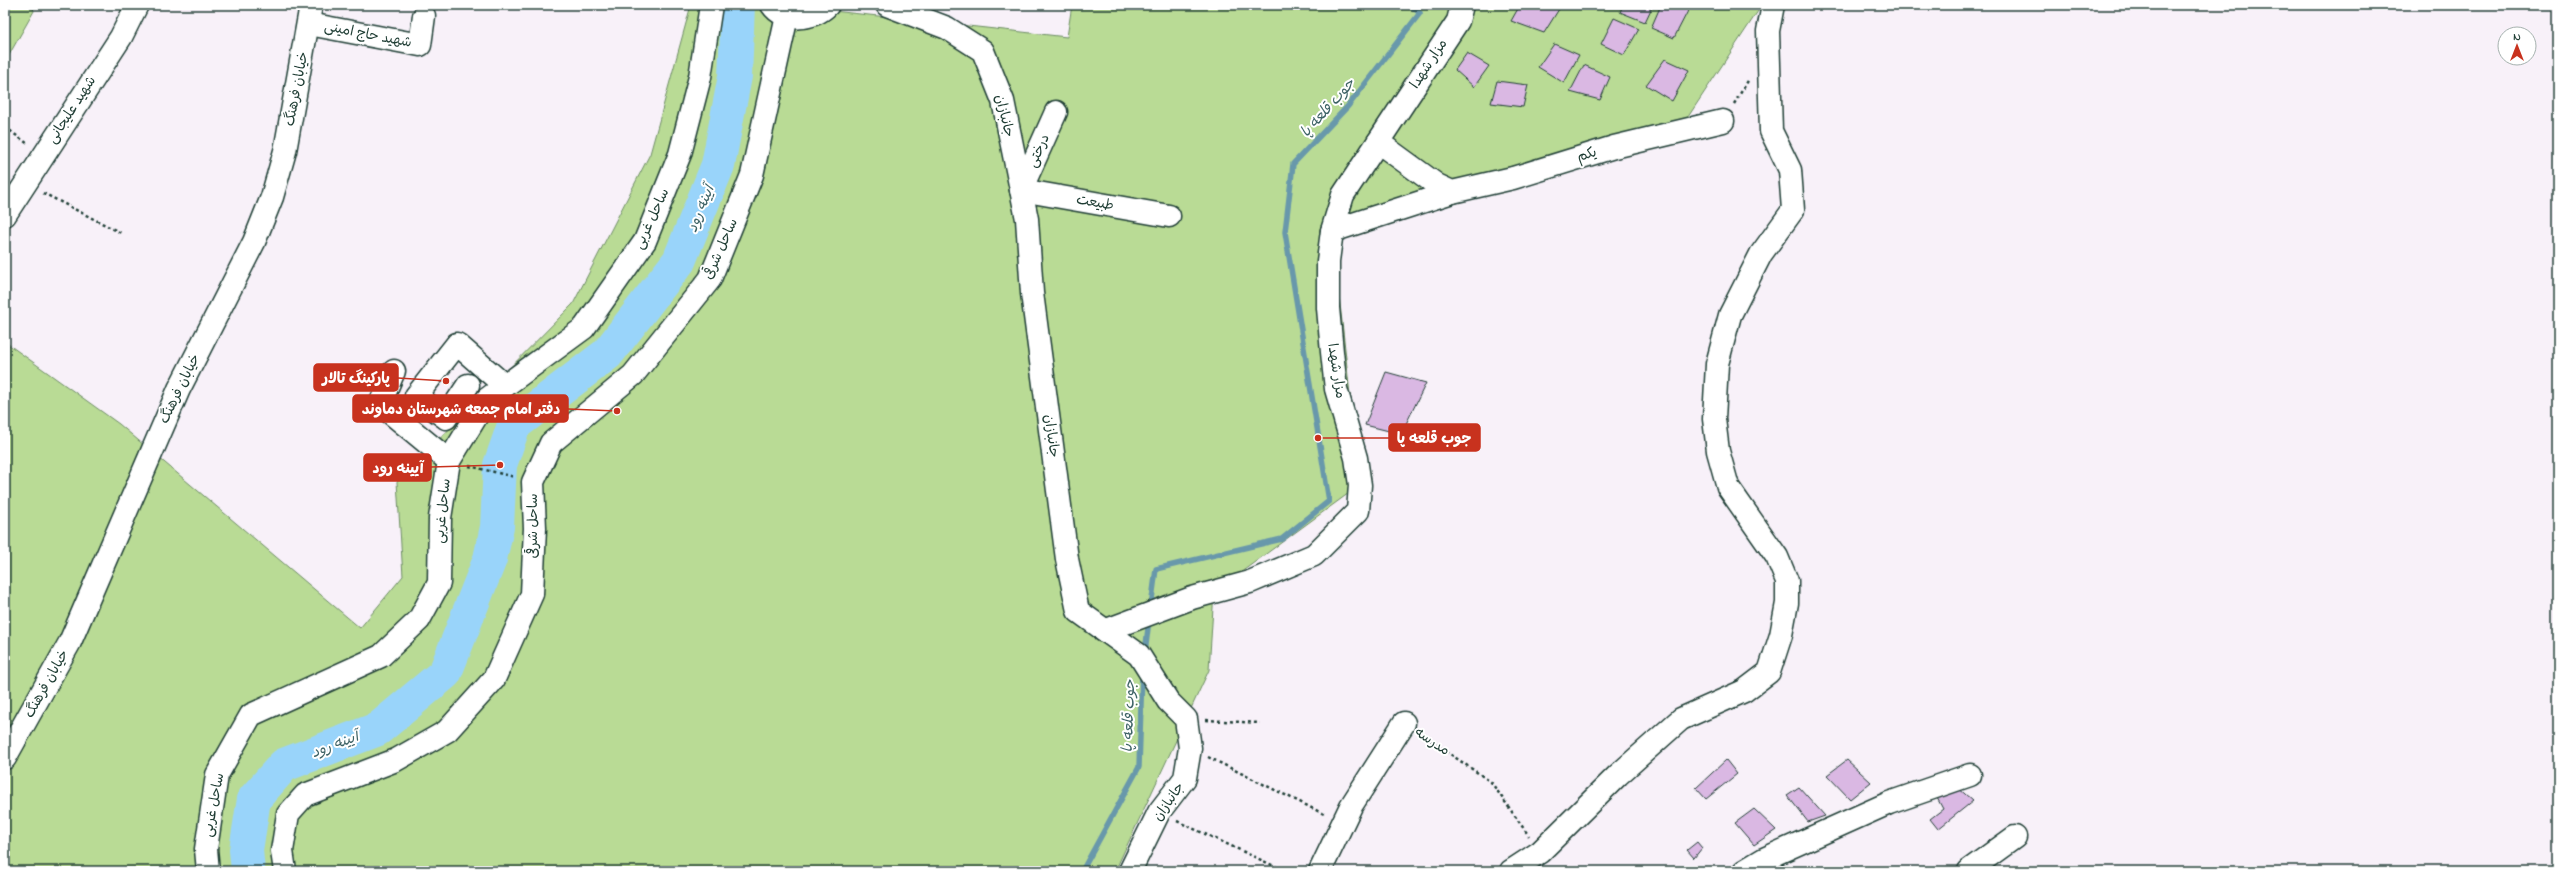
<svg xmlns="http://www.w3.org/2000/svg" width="2563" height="876" font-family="'Indie Flower','Playpen Sans Arabic',sans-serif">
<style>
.green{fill:#b9db95;stroke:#6c8c64}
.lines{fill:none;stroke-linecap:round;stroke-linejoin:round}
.stream{stroke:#6898ab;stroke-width:5.5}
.river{stroke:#99d4fa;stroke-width:34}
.building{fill:#dab8e3;stroke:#1f3d34}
.minor-casing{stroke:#1f3d34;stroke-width:25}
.major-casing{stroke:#1f3d34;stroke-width:25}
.path{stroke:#1f3d34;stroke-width:2.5;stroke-dasharray:3 3;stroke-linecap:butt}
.minor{stroke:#fff;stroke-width:22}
.major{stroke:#fff;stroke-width:22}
.labels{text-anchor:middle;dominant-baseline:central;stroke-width:4;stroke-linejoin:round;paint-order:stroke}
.street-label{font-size:14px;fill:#1f3d34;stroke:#fff}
.water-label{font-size:15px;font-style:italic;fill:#3e6366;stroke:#fff}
.leader{fill:none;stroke:#c8321e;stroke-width:1.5}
.callout-dot{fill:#c8321e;stroke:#fff;stroke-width:1.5}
.callout{fill:#c8321e;stroke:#c8321e;stroke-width:1.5}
.callout-label{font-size:15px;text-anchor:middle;font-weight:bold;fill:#fff}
</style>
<rect width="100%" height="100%" fill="#f8f1f9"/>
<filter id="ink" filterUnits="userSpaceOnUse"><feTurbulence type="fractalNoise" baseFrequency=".025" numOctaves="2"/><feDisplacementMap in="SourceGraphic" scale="8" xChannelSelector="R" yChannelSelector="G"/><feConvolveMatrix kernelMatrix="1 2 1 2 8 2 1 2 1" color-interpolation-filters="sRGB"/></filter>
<g filter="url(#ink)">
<!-- green -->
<g class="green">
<path d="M5,5H32L34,11L5,62Z"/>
<path d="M691,5H779L1067,37L1072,5H1762L1678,132L1332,231L1360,485L1214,592L1209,670L1115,871H5V342L119,424L360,628L403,576L397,482L573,304L650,154Z"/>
</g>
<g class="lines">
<!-- stream -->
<g class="stream">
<path d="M1151,607L1156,569L1282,539L1329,501L1285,232L1293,164L1348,106L1420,13L1410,5"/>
<path d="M1145,653L1149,620"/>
<path d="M1082,871L1139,767L1142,673"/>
</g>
<!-- river -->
<path class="river" d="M248,871L246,850L254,799L284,765L378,729L445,673L490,559L497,527L500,465L514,425L607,354L679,261L718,165L735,76L738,5"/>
</g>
<!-- building -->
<g class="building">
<path d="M1520,5H1549L1559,9L1544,33L1511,21Z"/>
<path d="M1623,5H1653L1645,22L1620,12Z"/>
<path d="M1661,5H1691L1674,38L1651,28Z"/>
<path d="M1614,18L1639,29L1624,55L1601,44Z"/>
<path d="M1554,44L1579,55L1564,83L1538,67Z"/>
<path d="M1467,53L1489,66L1474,87L1455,70Z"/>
<path d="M1665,59L1689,70L1672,101L1646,85Z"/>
<path d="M1584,65L1610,77L1600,100L1570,92Z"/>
<path d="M1497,81L1528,85L1523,107L1491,103Z"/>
<path d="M1386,372L1426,383L1401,434L1365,425Z"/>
<path d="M1726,760L1737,774L1706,799L1696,788Z"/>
<path d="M1847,760L1871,782L1850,799L1827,775Z"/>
<path d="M1799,787L1825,816L1808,822L1787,795Z"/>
<path d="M1957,787L1973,801L1938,829L1930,819L1943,809L1936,796Z"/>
<path d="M1754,809L1776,830L1754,845L1735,823Z"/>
<path d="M1697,842L1702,848L1694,858L1687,850Z"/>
</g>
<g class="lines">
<!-- minor casing -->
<g class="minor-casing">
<g id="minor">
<path d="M772,5C784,23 814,20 828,5"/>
<path d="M887,5L947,28L983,51L1003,101L1027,219L1032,293L1067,559L1078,611L1139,655L1168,701L1186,719L1190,748L1185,778L1159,812L1130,871"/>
<path d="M309,24L420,45L424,16"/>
<path d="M1056,112L1021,190L1169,216"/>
<path d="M1378,142L1437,185L1452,192L1513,178L1614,147L1723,121"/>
<path d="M5,215L121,37L137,5"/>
<path d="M1332,231L1452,192"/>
<path d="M394,371L380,404L449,461"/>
<path d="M468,385L446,418L416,396L457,344L505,386"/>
<path d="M1104,631L1192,598L1250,582L1314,555L1358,511L1360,485L1356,458L1336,389L1332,352L1328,308V261L1332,231L1343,195L1458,21L1462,5"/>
<path d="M208,871L206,849L217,775L251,715L381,656L419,620L439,583L440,518L449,461L487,399L584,328L645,241L680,154L700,77L711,5"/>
<path d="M285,871L282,851L288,814L305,795L396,760L447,731L494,679L532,594L535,528L533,482L551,443L633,375L710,279L752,175L787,16"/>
<path d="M1320,871L1351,806L1404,723"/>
<path d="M1511,871L1540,852L1618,775L1681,719L1744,691L1769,672L1781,635L1787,603V581L1777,557L1728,487L1718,451L1714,419L1717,364L1730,315L1761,254L1793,210L1790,170L1771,131L1768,31L1773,5"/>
<path d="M1744,871L1764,859L1889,803L1970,775"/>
<path d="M1968,871L2015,837"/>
</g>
</g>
<!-- major casing -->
<g class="major-casing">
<path id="major" d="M5,758L70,642L179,389L254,242L272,197L285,151L311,5"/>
</g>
<!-- path -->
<g class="path">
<path d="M1734,104L1749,79"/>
<path d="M5,127L28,144"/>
<path d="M43,193L123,234"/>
<path d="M469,466L515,477"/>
<path d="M1206,720L1260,723"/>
<path d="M1421,734L1491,782L1529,836"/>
<path d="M1208,757L1326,815"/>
<path d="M1177,821L1285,871"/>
</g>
<!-- minor -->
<use href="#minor" class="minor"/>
<!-- major -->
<use href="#major" class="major"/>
</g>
</g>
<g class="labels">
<!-- street labels -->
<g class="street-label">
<text transform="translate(368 35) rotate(11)">شهید حاج امینی</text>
<text transform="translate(1429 64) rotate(-57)">مزار شهدا</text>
<text transform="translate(297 89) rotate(-79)">خیابان فرهنگ</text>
<text transform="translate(72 110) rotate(-57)">شهید علیجانی</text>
<text transform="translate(1004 116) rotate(76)">جانبازان</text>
<text transform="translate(1039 151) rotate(-66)">درختی</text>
<text transform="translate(1587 155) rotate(-17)">یکم</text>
<text transform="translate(1095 203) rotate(10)">طبیعت</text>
<text transform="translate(652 219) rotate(-65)">ساحل غربی</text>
<text transform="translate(721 249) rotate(-66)">ساحل شرقی</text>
<text transform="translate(1336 371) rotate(81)">مزار شهدا</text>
<text transform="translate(180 389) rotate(-64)">خیابان فرهنگ</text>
<text transform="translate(1051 436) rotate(82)">جانبازان</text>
<text transform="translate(443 511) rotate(-84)">ساحل غربی</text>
<text transform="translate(533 526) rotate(-90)">ساحل شرقی</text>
<text transform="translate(47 684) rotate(-61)">خیابان فرهنگ</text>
<text transform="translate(1432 742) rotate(34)">مدرسه</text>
<text transform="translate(1169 802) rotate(-55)">جانبازان</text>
<text transform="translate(214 805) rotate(-79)">ساحل غربی</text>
</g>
<!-- water labels -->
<g class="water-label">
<text transform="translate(1328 108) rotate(-48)">جوب قلعه پا</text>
<text transform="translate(701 209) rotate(-68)">آیینه رود</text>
<text transform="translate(1129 716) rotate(-88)">جوب قلعه پا</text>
<text transform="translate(335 745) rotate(-21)">آیینه رود</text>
</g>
</g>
<!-- callouts -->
<path class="leader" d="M446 381L398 378M617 411L568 409M1318 438L1389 438M500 465L431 467"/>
<g class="callout-dot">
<circle cx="446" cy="381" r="4"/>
<circle cx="617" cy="411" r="4"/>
<circle cx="1318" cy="438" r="4"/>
<circle cx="500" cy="465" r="4"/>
</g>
<g class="callout">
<rect x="314" y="364" width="84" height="27" rx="4"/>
<rect x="353" y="395" width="215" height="27" rx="4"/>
<rect x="1389" y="424" width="91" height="27" rx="4"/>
<rect x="364" y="454" width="67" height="27" rx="4"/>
</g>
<g class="callout-label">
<text x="356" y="383">پارکینگ تالار</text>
<text x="461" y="414">دفتر امام جمعه شهرستان دماوند</text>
<text x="1434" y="443">جوب قلعه پا</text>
<text x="398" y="473">آیینه رود</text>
</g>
<!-- margin -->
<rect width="2563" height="876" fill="none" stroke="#fff" stroke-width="20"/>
<rect x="10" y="10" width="2543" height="856" fill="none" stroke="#1f3d34" stroke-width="1.5" filter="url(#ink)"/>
<!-- north arrow -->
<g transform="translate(2517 46)"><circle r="19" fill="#ffffff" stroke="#a5b1ae"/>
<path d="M0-3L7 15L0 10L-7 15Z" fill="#c8321e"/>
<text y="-6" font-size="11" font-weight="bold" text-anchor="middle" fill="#1f3d34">N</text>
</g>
</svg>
